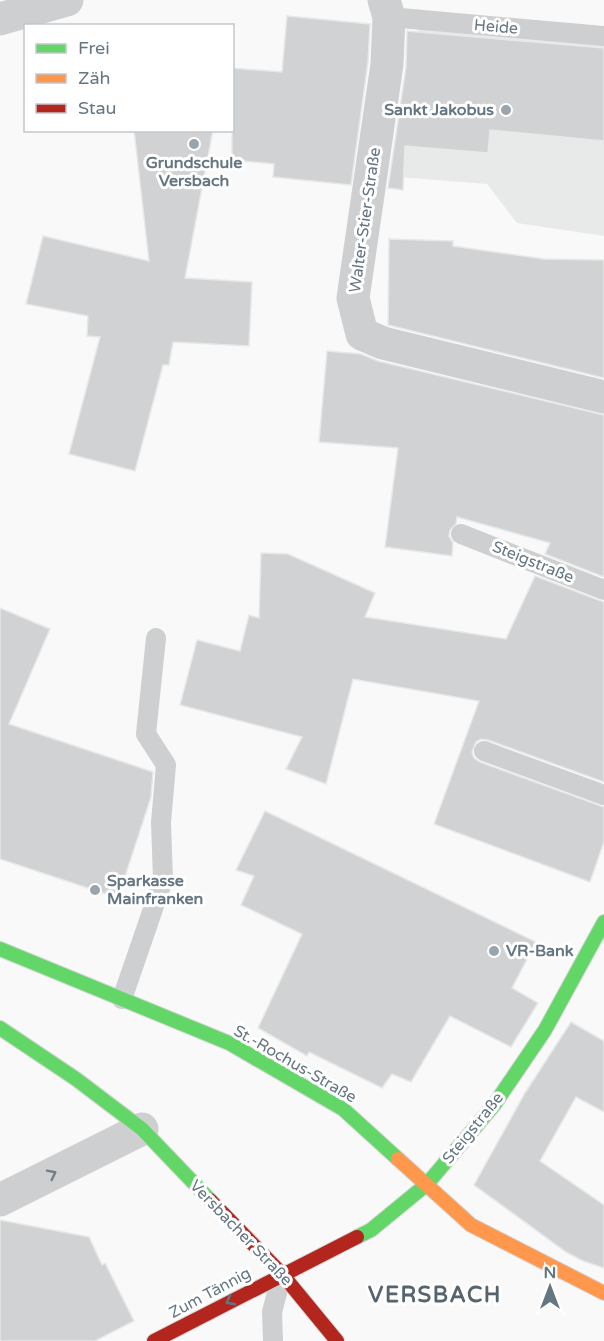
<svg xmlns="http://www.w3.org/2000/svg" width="604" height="1341" font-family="'Varela Round',sans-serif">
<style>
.built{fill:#e8e9e9}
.building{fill:#d0d2d3;stroke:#e8e8e8;stroke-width:1.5}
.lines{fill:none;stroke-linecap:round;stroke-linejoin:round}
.fast-casing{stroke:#d5d6d7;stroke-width:16}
.slow-casing{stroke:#d5d6d7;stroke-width:16}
.jam-casing{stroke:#d5d6d7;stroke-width:16}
.lane{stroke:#cecfd0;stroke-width:20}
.street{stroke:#cecfd0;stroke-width:33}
.fast{stroke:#63d668;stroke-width:14}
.slow{stroke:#ff974d;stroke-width:14}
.jam{stroke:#b3261e;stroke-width:14}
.oneway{stroke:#707f8b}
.oneway2{stroke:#657683}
.poi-dot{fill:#99a4ac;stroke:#fff;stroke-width:2}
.labels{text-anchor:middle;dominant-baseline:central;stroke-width:6;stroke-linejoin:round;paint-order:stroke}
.street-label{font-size:16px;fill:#657683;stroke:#fff}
.poi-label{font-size:16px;font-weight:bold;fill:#657683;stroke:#fff;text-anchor:start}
.district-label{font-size:22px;font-weight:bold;letter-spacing:1.5px;fill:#57646e;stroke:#fff}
</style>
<rect width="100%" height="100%" fill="#f9f9f9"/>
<!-- built -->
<path class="built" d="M419,27L604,43V236L517,223L487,184L398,177Z"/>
<!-- building -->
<g class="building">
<path d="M287,16L370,24L368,62L351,185L273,177L274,164L232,160V68L282,72Z"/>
<path d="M407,31L604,48V141L490,130L488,153L405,146L403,190L388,188L406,67Z"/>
<path d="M134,130H213L185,278L252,282L249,346L173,342L169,365H163L135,471L69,454L100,337L87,336L88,316L26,304L43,236L149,261Z"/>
<path d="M389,239L453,241V246L544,259L604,260V378L388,325Z"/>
<path d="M327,351L361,354L378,361L604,415V577L545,554L550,543L457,517L456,524L450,530L449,536L453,543L452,556L385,547L398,448L319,442Z"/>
<path d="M261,553L288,554L375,593L365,617L506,639L535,576L604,602V782L488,740L481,739L476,742L472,752L474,758L480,762L604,807V842L590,882L434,824L479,701L353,679L326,784L286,769L302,737L180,705L197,640L240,651L249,615L259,618Z"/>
<path d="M0,608L50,629L9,724L153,772L151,797L118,898L0,859Z"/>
<path d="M265,811L536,942L512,988L538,1003L511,1047L450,1016L411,1082L392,1074L382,1088L309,1052L307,1056L258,1028L302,934L241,905L254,876L236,870Z"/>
<path d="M571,1022L604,1041V1112L576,1097L540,1161L604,1205V1268L583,1261L566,1252L474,1185L525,1093Z"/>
<path d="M0,1220L89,1237L102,1265L105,1263L134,1321L95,1341H0Z"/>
</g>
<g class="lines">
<!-- fast casing -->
<g class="fast-casing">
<g id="fast">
<path d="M0,949L229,1043L343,1109L398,1159"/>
<path d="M0,1028L76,1079L142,1129L210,1200"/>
<path d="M357,1237L371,1230L427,1184L494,1105L545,1030L604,922"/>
</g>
</g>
<!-- slow casing -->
<g class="slow-casing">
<path id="slow" d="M398,1159L471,1225L604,1293"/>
</g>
<!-- jam casing -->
<g class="jam-casing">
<g id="jam">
<path d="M210,1200L282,1274L337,1341"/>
<path d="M154,1341L357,1237"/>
</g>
</g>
<!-- lane -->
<g class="lane">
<path d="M389,17L604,36"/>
<path d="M461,534L604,590"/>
<path d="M484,751L604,795"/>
<path d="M122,999L163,880L161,822L166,765L146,734L156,638"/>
<path d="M273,1341L272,1312L282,1274"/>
</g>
<!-- street -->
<g class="street">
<path d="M384,0L389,17L387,64L353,298L362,334L383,343L604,397"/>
<path d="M0,19L67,0"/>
<path d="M0,1200L142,1129"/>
</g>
<!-- fast -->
<use href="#fast" class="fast"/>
<!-- slow -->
<use href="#slow" class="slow"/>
<!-- jam -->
<use href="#jam" class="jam"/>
</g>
<!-- one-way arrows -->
<defs><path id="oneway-chevron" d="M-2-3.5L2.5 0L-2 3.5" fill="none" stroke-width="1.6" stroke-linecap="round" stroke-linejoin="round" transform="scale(1.5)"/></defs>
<use class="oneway" href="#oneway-chevron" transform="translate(52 1174) rotate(-27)"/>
<use class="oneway2" href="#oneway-chevron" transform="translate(230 1301) rotate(152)"/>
<!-- markers -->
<g class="poi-dot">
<circle cx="506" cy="110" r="6"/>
<circle cx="194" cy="144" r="6"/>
<circle cx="95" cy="890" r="6"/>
<circle cx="494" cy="951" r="6"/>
</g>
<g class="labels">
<!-- street labels -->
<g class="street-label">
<text transform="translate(496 27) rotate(5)">Heide</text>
<text transform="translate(365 220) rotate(-82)">Walter-Stier-Straße</text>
<text transform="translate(533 562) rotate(22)">Steigstraße</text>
<text transform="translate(295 1064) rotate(30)">St.-Rochus-Straße</text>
<text transform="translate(473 1128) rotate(-51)">Steigstraße</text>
<text transform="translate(241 1233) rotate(46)">Versbacher Straße</text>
<text transform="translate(210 1293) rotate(-28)">Zum Tännig</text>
</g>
<!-- poi labels -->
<g class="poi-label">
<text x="494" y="110" text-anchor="end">Sankt Jakobus</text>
<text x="194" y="163" text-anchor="middle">Grundschule<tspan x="194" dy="18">Versbach</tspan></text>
<text x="107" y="881">Sparkasse<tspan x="107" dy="18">Mainfranken</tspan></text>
<text x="506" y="951">VR-Bank</text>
</g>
<!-- district labels -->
<g class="district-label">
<text x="435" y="1295">VERSBACH</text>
</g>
</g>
<!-- legend -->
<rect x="24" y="24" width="210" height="108" fill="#ffffff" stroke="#c1c8cd" stroke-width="1.5"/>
<rect x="36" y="44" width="30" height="9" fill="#63d668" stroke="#c1c8cd" stroke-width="1.5"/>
<text x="78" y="54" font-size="18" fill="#657683">Frei</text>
<rect x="36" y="74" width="30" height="9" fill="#ff974d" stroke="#c1c8cd" stroke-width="1.5"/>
<text x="78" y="84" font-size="18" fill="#657683">Zäh</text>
<rect x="36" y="104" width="30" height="9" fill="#b3261e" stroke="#c1c8cd" stroke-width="1.5"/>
<text x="78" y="114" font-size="18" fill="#657683">Stau</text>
<!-- north arrow -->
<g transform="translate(550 1287)" stroke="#ffffff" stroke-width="4.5" paint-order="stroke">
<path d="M0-4.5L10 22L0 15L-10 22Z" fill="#657683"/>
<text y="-9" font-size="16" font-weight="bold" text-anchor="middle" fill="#657683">N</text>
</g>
</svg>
